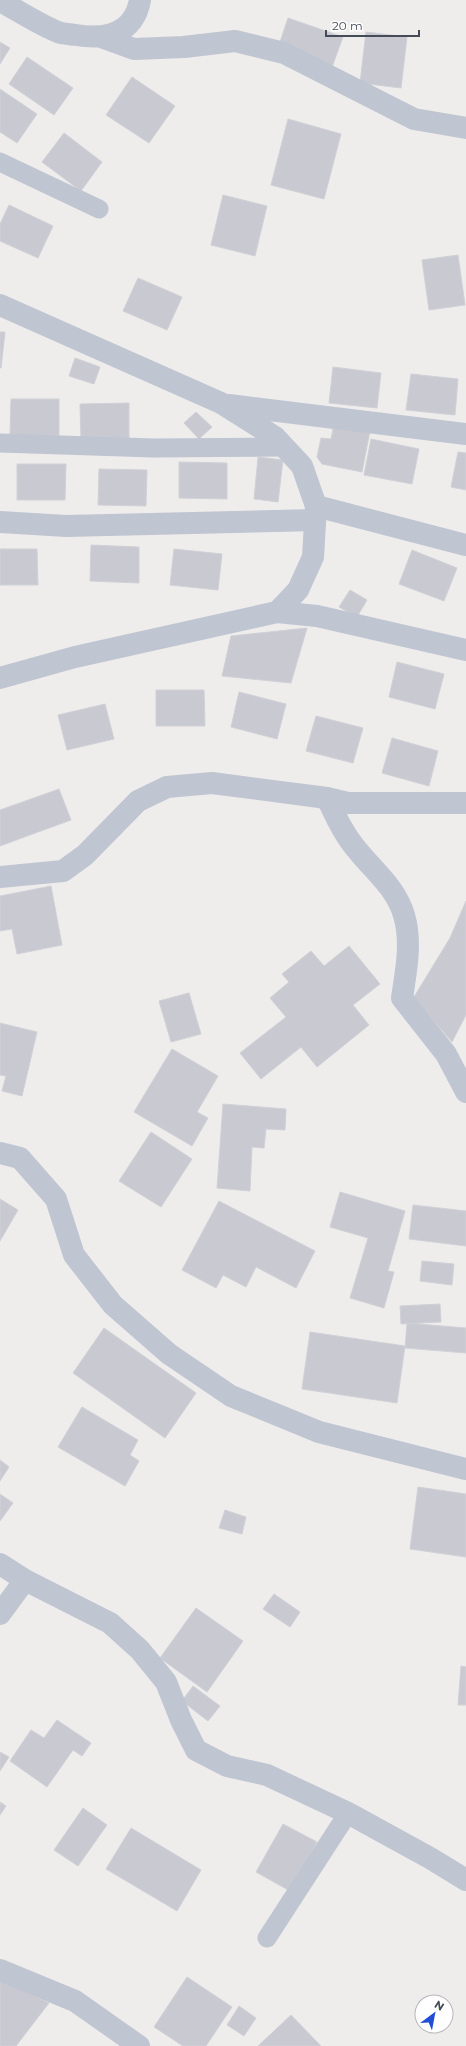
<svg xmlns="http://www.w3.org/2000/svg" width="466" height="2046" font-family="Montserrat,sans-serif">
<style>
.building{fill:#c9cad1;stroke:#d0d1d7}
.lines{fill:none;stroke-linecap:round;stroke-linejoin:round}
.service{stroke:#bfc5d1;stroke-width:19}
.minor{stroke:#bfc5d1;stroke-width:22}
</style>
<rect width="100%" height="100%" fill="#efecec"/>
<!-- building -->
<g class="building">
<path d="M288,18L343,37L332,67L278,48Z"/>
<path d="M366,32L407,37L401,88L360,83Z"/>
<path d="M0,42L10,48L0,64Z"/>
<path d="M27,57L73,88L54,115L9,84Z"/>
<path d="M132,77L175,106L149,143L106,115Z"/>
<path d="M0,89L37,114L17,143L0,132Z"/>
<path d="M288,119L341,134L324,199L271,185Z"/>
<path d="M64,133L102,162L81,191L42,162Z"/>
<path d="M223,195L267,206L255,256L211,245Z"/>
<path d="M9,205L53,226L38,258L0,241V224Z"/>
<path d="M458,255L465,305L429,310L422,260Z"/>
<path d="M138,278L182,297L167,330L123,311Z"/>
<path d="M0,332H5L1,368H0Z"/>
<path d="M75,358L100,367L94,384L69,376Z"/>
<path d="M333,367L381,373L377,408L329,403Z"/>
<path d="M411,374L458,379L455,415L406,410Z"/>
<path d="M11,399H59V436L10,435Z"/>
<path d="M129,403V439L81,440L80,404Z"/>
<path d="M196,412L212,427L199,439L184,423Z"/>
<path d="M334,424L370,431L362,472L322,464L317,457L321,438L331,439Z"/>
<path d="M371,439L419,449L412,484L364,475Z"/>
<path d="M458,452L466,453V490L451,487Z"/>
<path d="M258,457L283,460L278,502L254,499Z"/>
<path d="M179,462L227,463V499L179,498Z"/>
<path d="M17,464H66L65,500H17Z"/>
<path d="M99,469L147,470L146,506L98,505Z"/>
<path d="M91,545L139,547V583L90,581Z"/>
<path d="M0,549H37L38,585H0Z"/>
<path d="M174,549L222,554L218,590L170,585Z"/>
<path d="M412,550L457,568L444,601L399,584Z"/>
<path d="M350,590L367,600L357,617L339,607Z"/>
<path d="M307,628L291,683L222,676L231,636Z"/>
<path d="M397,662L444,674L435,709L389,697Z"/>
<path d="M156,690H204L205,726H156Z"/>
<path d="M239,692L286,704L277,739L231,727Z"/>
<path d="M105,704L114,739L67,750L58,715Z"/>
<path d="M316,716L363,728L353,763L306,751Z"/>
<path d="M392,738L438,751L429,786L382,773Z"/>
<path d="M59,789L71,820L0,846V810Z"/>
<path d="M51,886L62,945L17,954L12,929L0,931V896Z"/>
<path d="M466,901V1015L452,1042L414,997L450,938Z"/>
<path d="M349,946L380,984L353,1005L369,1025L317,1067L301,1047L261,1079L240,1053L286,1017L270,998L289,982L282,974L311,951L324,966Z"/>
<path d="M189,993L201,1034L171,1042L159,1001Z"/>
<path d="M0,1023L37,1032L22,1096L2,1091L6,1076L0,1075Z"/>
<path d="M172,1049L218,1076L197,1112L208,1118L192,1146L134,1112Z"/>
<path d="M223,1104L286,1109L285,1130L266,1129L264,1148L252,1147L250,1191L217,1188Z"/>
<path d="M151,1132L192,1159L161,1207L119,1181Z"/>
<path d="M340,1192L405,1211L388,1271L394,1272L384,1308L350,1298L368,1238L330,1227Z"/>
<path d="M0,1199L18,1210L0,1241Z"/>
<path d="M219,1201L315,1251L296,1288L256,1267L246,1287L223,1275L216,1288L182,1270Z"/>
<path d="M413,1205L466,1211V1246L409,1239Z"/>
<path d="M422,1261L454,1264L452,1285L420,1281Z"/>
<path d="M440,1304L441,1322L401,1324L400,1306Z"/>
<path d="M407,1323L466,1328V1353L405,1348Z"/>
<path d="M104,1328L196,1393L165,1438L73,1373Z"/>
<path d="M310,1332L405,1346L397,1403L302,1389Z"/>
<path d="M82,1407L138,1440L130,1455L139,1461L125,1486L58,1447Z"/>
<path d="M0,1460L9,1467L0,1481Z"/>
<path d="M418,1487L466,1494V1557L410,1549Z"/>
<path d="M0,1494L13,1503L0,1521Z"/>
<path d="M225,1510L246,1517L242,1534L219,1528Z"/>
<path d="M274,1594L300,1612L290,1627L263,1609Z"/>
<path d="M196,1608L243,1641L207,1692L160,1658Z"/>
<path d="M461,1666L466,1667V1705H458Z"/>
<path d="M193,1686L220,1706L208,1721L182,1701Z"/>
<path d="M57,1720L91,1743L82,1756L73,1750L47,1787L10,1761L31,1730L44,1738Z"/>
<path d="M0,1752L9,1757L0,1771Z"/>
<path d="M0,1802L6,1806L0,1815Z"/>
<path d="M83,1808L107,1825L78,1866L54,1850Z"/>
<path d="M283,1824L317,1842L290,1891L256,1872Z"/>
<path d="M131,1828L201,1870L177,1911L106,1869Z"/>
<path d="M187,1977L232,2007L206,2046H183L154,2027Z"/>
<path d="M0,1979L49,2003L16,2046H0Z"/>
<path d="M239,2006L256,2018L244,2036L227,2025Z"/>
<path d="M291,2015L321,2046H258Z"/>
</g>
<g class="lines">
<!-- service -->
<g class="service">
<path d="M0,162L99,209"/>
<path d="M0,443L153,448L285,447"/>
<path d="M267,1938L348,1813"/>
</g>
<!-- minor -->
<g class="minor">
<path d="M0,1C19,11 38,24 58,32C63,34 70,34 76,35C105,40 134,34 140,0"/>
<path d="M101,37L134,49L184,47L235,41L284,53L414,119L466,128"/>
<path d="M0,305L221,403L275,437L302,466L316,506L313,557L298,590L277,612L75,657L0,678"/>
<path d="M229,405L466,434"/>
<path d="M316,506L466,545"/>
<path d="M0,522L66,526L315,520"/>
<path d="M277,612L317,616L466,650"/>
<path d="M327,798C336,817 344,835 358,851C375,872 396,888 404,915C412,942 406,971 402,998L446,1054L466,1092"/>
<path d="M0,877L63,871L85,855L138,801L167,787L212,783L327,798L348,803H466"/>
<path d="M0,1153L20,1158L56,1199L74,1255L113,1305L169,1354L231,1396L319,1432L466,1469"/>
<path d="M0,1564L25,1580L110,1623L140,1650L166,1682L181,1720L196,1750L227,1766L267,1775L348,1813L430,1858L466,1880"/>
<path d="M0,1614L25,1580"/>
<path d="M0,1970L75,2001L139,2046"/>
</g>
</g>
<!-- north arrow -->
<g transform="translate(434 2014) rotate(32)"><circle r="19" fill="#ffffff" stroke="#b5b7bc"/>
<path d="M0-3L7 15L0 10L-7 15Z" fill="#204fd5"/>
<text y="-6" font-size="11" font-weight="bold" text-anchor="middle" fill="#454c58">N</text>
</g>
<!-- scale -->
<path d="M326 30v6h93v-6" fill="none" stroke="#454c58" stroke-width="2"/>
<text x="332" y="30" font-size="12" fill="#454c58" stroke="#ffffff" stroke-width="3" paint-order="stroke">20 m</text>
</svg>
